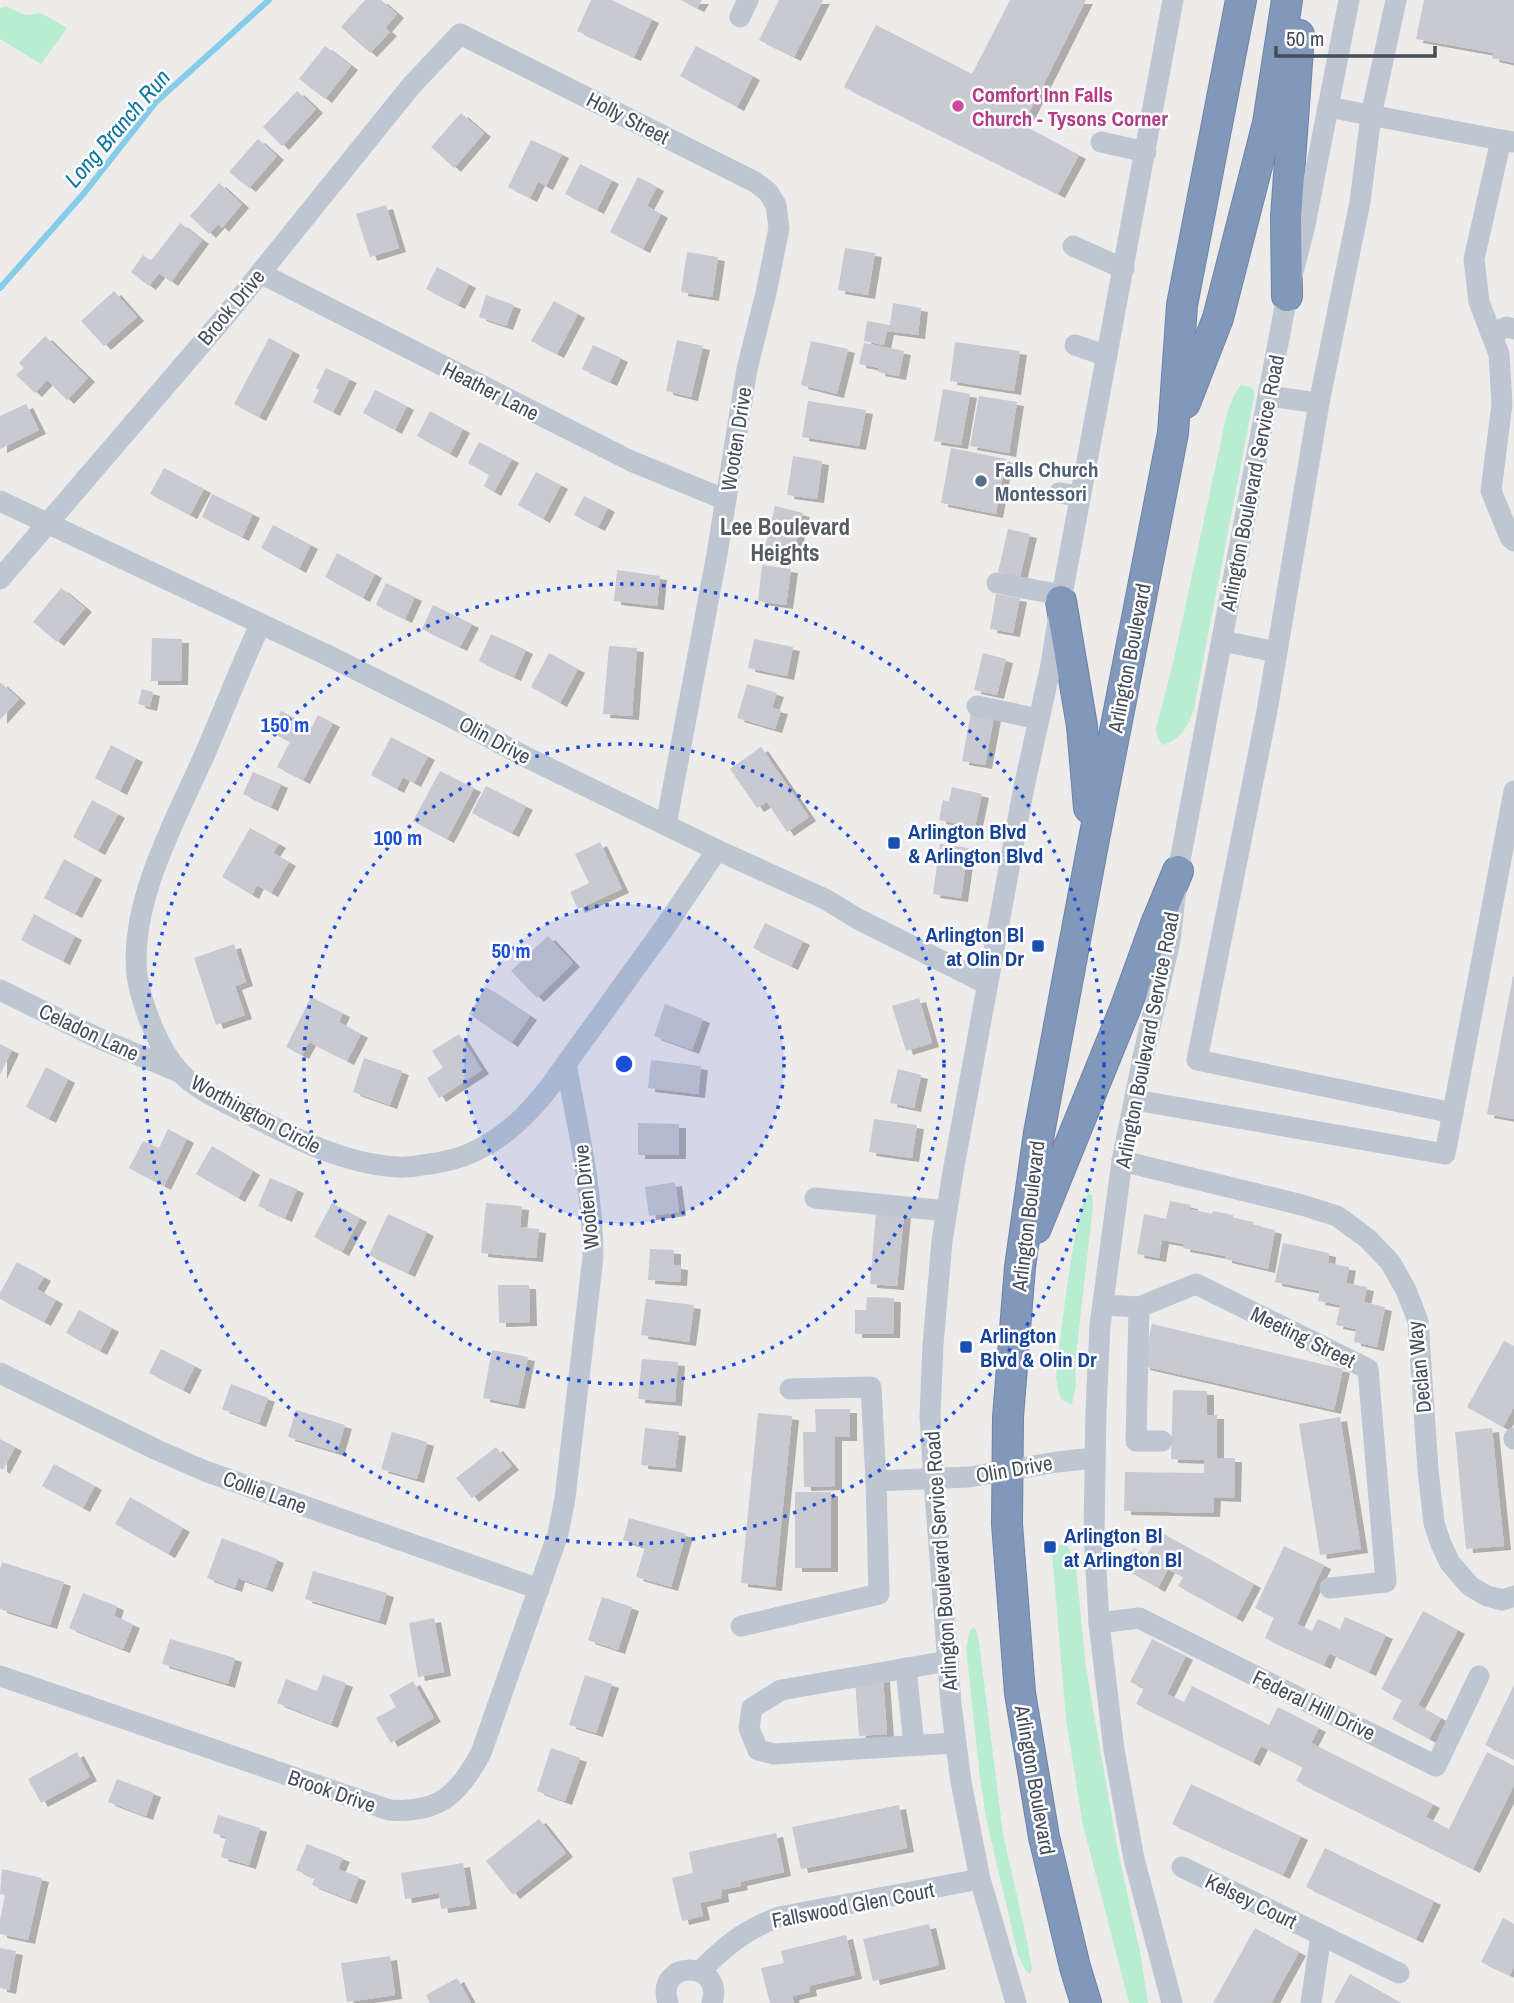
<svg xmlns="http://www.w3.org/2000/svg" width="1514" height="2003" font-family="'Archivo Narrow',sans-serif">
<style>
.green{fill:#b8edd1}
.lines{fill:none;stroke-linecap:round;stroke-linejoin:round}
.stream{stroke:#85ccea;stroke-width:6}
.building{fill:#c8c9d1;filter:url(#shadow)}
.highway-casing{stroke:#6e83a6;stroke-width:32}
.minor{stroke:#bec6d1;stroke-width:21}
.highway{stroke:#8298bb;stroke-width:30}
.ring{fill:none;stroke:#1d4ed8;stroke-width:3.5;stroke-dasharray:3.5 7}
.hotel-dot{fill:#d1479c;stroke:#fff;stroke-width:2.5}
.service-dot{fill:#5c6f8a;stroke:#fff;stroke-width:2.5}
.transit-dot{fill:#1a4fb4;stroke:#fff;stroke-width:2.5}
.labels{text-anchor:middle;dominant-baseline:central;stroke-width:5;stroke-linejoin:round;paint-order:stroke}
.hotel-label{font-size:21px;font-weight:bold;fill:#b23c85;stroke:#fff;text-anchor:start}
.street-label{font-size:21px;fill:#444d58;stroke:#fff}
.service-label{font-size:21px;font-weight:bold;fill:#4e5e75;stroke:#fff;text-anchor:start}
.transit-label{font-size:21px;font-weight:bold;fill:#164399;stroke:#fff;text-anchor:start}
.water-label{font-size:23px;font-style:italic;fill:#0d75a2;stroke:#fff}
.neighbourhood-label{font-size:23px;font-weight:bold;fill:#585b60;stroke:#fff}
.centre{fill:#1d4ed8;stroke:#fff;stroke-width:3.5}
.ring-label{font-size:21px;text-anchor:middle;font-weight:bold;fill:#1d4ed8;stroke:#fff;stroke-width:5;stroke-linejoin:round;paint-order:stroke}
</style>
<defs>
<filter id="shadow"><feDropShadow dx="7" dy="4" stdDeviation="0" flood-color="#0004"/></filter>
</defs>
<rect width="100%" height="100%" fill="#eeebeb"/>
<!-- green -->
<g class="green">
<path d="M6,6L25,15L41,13L67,28L41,64L0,39V8Z"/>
<path d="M1241,385L1251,387L1254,391V397L1194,708C1189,725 1181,740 1162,745L1158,739L1156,729L1174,659L1227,413L1235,393Z"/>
<path d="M1088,1194L1092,1195L1093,1206L1075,1364L1076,1384L1072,1404L1062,1400L1058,1391L1056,1378C1059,1349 1074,1210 1088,1194Z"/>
<path d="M1063,1544L1068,1546L1076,1566L1086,1668L1117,1846L1141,1957L1148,2003H1129L1083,1825L1066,1719L1052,1552L1056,1546Z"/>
<path d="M974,1627L977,1632L980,1650L1003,1834L1026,1936L1032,1969L1030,1974L1026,1971L1018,1955L986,1818L980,1777L966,1648L970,1630Z"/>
</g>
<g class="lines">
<!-- stream -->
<path class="stream" d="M0,288L85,192L156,102L269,0"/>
</g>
<!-- building -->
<g class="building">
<path d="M365,0H381L397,14L385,28L390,32L370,53L341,27Z"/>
<path d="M591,0H611L652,19L634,57L577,31Z"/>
<path d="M681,0H702L697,8Z"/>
<path d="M779,0H823L794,57L759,40Z"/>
<path d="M1010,0H1086L1023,125L1079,155L1058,194L844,87L876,25L972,74Z"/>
<path d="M1424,0H1514V63L1492,58L1494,53L1416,39Z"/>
<path d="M325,46L351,66L325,99L299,79Z"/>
<path d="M696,46L753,76L737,107L680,76Z"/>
<path d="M297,91L316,109L282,146L263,127Z"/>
<path d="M461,113L484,133L454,168L431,147Z"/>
<path d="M258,139L277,156L249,188L229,172Z"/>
<path d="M531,140L562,154L546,186L538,182L530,198L508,187Z"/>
<path d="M580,164L612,180L597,210L565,194Z"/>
<path d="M638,177L657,187L647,206L661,214L643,249L610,232Z"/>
<path d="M219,183L242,204L222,228L218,224L209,234L190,216Z"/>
<path d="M386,205L399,248L370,257L356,214Z"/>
<path d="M180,223L202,240L171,282L159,273L149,286L131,272L143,255L151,261Z"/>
<path d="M845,248L875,253L868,295L838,290Z"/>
<path d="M687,252L718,257L712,297L681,292Z"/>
<path d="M437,267L469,284L458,305L426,289Z"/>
<path d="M114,291L137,317L104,346L81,321Z"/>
<path d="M486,295L514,305L506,326L479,317Z"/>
<path d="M554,301L578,314L557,354L531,341Z"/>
<path d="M893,303L921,308L918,335L887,331L884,345L864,341L867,321L890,325Z"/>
<path d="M45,336L88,378L67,400L47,380L35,393L16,375L24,368L19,363Z"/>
<path d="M269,338L293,351L259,417L234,404Z"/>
<path d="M677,340L703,346L691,397L666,391Z"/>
<path d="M811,341L848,349L837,394L801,385Z"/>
<path d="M955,342L1020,351L1014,391L950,381Z"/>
<path d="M864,343L904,351L899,376L878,372L879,368L859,364Z"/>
<path d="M593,345L621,358L610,382L582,369Z"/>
<path d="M326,368L350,379L333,412L313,402L319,390L316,388Z"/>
<path d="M943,389L970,394L961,445L934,441Z"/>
<path d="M375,390L407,406L395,430L363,413Z"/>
<path d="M979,396L1017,402L1009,453L970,446Z"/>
<path d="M808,401L866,410L859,446L802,437Z"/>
<path d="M26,404L39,430L0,449V416Z"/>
<path d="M430,411L463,429L450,454L417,436Z"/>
<path d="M479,442L512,459L494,492L484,486L489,475L468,463Z"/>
<path d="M951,448L1006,459L996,514L941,503Z"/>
<path d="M793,456L822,461L817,499L787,495Z"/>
<path d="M164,468L204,489L190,515L150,494Z"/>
<path d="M536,472L561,485L543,519L518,505Z"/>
<path d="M212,494L253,514L242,537L202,517Z"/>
<path d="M584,496L608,508L598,527L574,515Z"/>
<path d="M775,506L803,513L792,558L764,551Z"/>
<path d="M273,525L311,545L299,569L261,548Z"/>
<path d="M1008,529L1030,534L1020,577L998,572Z"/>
<path d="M337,553L375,574L363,598L325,577Z"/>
<path d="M762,565L791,569L786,605L758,601Z"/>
<path d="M617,570L660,576L657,606L614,601Z"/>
<path d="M386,583L415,597L405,619L376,605Z"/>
<path d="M61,588L85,608L57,642L33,622Z"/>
<path d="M996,594L1020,598L1013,633L990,629Z"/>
<path d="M433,605L472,624L460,647L422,629Z"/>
<path d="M491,634L526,650L514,677L479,661Z"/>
<path d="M152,638L182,639L181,681H151Z"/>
<path d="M754,639L793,647L787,676L748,668Z"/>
<path d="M609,646L637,648L632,716L603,714Z"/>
<path d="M549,653L578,669L560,703L531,687Z"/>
<path d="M983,653L1006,659L997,695L974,690Z"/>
<path d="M0,682L19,699L0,720Z"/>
<path d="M747,684L777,693L772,708L781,710L775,729L737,718Z"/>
<path d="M142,689L153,692L150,707L138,704Z"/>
<path d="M281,711L312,727L318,715L333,723L303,780L277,767L290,742L271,732Z"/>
<path d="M971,712L994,717L985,765L962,761Z"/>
<path d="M391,737L428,756L414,783L403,777L397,789L371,775Z"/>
<path d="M111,745L136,758L120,791L95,778Z"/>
<path d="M761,747L809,817L787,832L767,802L757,808L730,769Z"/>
<path d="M440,771L474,788L447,839L413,821Z"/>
<path d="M253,772L281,784L271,807L243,794Z"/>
<path d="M486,786L526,806L512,833L472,813Z"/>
<path d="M952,787L982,794L975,827L939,820L943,800L949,802Z"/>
<path d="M92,800L118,814L98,851L73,837Z"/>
<path d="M250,828L279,844L273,853L289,862L271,893L257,885L252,895L222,877Z"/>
<path d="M600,842L622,889L578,909L570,892L589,883L575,854Z"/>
<path d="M940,844L968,848L961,898L933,894Z"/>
<path d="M64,859L95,876L75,914L44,898Z"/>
<path d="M34,914L75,936L63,961L21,940Z"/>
<path d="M765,923L803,941L791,966L753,948Z"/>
<path d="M548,936L573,963L537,998L511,971Z"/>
<path d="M234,944L246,982L235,986L245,1015L216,1025L194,958Z"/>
<path d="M1513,976L1514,977V1119L1487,1114Z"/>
<path d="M486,987L530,1016L511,1043L469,1014Z"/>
<path d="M311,997L343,1013L339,1022L361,1034L347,1061L309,1042L302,1055L286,1047Z"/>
<path d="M919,998L932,1043L906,1051L892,1006Z"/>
<path d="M665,1004L703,1019L692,1050L654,1036Z"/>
<path d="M459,1034L482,1070L439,1098L427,1078L443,1068L432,1051Z"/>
<path d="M0,1044L12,1050L0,1075Z"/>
<path d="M364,1058L402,1071L390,1105L353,1092Z"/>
<path d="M651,1060L701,1066L698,1094L648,1088Z"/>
<path d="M46,1067L68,1079L49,1119L26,1107Z"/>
<path d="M898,1069L921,1075L914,1108L890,1103Z"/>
<path d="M874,1119L917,1125L912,1158L869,1152Z"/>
<path d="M638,1123L679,1124V1155H638Z"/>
<path d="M168,1129L187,1139L164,1186L129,1168L143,1141L159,1148Z"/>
<path d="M212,1146L253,1171L238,1198L196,1174Z"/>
<path d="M270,1178L297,1189L285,1218L258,1206Z"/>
<path d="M675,1182L679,1212L649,1216L645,1187Z"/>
<path d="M1170,1201L1191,1205L1190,1209L1212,1214L1213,1211L1233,1215V1218L1254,1222L1253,1225L1275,1230L1268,1269L1225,1259V1256L1183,1248L1184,1244L1162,1240L1159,1258L1137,1254L1144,1214L1166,1219Z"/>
<path d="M332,1203L360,1218L342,1252L314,1237Z"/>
<path d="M486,1203L522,1206L520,1227L539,1229L536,1258L481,1253Z"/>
<path d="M876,1212L904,1214L897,1286L870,1284Z"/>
<path d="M388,1214L427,1232L408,1273L369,1255Z"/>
<path d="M1283,1243L1329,1253L1328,1263L1349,1267L1346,1283L1367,1287L1364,1302L1385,1307L1377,1347L1354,1342L1356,1329L1336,1325L1340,1305L1318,1301L1320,1291L1275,1282Z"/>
<path d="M650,1249L674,1250V1265L681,1266L680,1282L648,1280Z"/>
<path d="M17,1262L44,1277L37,1289L56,1300L44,1322L0,1299V1293Z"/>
<path d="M498,1285H529L530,1322L499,1323Z"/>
<path d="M867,1297L894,1298L893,1334H855V1310H866Z"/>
<path d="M646,1299L694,1305L689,1342L641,1335Z"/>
<path d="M79,1310L112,1328L100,1351L66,1333Z"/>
<path d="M1152,1324L1343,1369L1334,1410L1143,1366Z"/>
<path d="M1504,1341L1514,1346V1407L1503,1427L1467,1407Z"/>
<path d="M161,1349L195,1366L183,1390L149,1373Z"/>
<path d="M492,1350L528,1357L518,1405L483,1398Z"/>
<path d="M642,1359L678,1362L675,1402L638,1399Z"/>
<path d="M231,1384L268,1398L259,1423L222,1409Z"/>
<path d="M1173,1390L1207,1391V1415H1217V1458H1235L1234,1498L1214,1497L1213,1513L1124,1511L1125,1472L1204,1473V1460L1171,1459Z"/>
<path d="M815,1409H850V1437H835V1486L804,1487L803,1432H816Z"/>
<path d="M296,1410L345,1425L337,1452L288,1437Z"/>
<path d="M758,1413L792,1416L775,1587L741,1583Z"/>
<path d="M1340,1417L1361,1549L1320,1555L1299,1424Z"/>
<path d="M645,1428L679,1432L675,1468L641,1465Z"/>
<path d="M1492,1428L1504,1546L1466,1549L1455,1432Z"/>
<path d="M392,1432L427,1442L417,1479L381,1469Z"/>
<path d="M0,1439L15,1447L3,1470L0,1468Z"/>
<path d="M496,1447L512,1466L472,1498L456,1478Z"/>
<path d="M54,1464L95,1486L83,1508L42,1486Z"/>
<rect x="795" y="1492" width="36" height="76"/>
<path d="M130,1497L183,1528L168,1554L115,1524Z"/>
<path d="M629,1518L686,1534L671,1587L636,1577L645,1547L623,1540Z"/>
<path d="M1160,1532L1254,1584L1236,1618L1178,1586L1183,1577L1168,1569L1158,1588L1123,1568L1134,1548L1147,1555Z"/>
<path d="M222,1538L277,1559L266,1588L238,1578L235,1588L207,1578Z"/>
<path d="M1284,1546L1324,1565L1297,1624L1312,1631L1318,1619L1340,1629L1345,1617L1386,1635L1369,1672L1329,1653L1324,1665L1265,1638L1274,1617L1255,1608Z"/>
<path d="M2,1562L64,1582L50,1625L0,1609V1569Z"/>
<path d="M313,1571L387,1593L379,1621L305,1599Z"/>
<path d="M83,1593L117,1606L114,1616L133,1624L123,1649L69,1628Z"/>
<path d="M602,1597L632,1607L618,1650L588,1640Z"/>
<path d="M1423,1611L1458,1630L1418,1705L1441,1718L1429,1739L1392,1719L1402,1700L1381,1689Z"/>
<path d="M434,1618L444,1672L418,1677L409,1623Z"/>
<path d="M170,1639L235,1658L228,1684L162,1664Z"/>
<path d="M1152,1639L1186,1656L1167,1694L1184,1702L1192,1686L1269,1725L1278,1707L1319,1728L1311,1743L1433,1804L1426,1817L1449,1829L1487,1752L1514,1766V1785L1473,1869L1296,1781L1303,1767L1261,1746L1253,1762L1136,1704L1144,1688L1130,1682Z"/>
<path d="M323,1675L346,1683L331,1724L277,1703L286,1679L317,1691Z"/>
<path d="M585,1675L612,1684L596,1733L569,1725Z"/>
<path d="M883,1678L887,1734L859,1736L855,1680Z"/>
<path d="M413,1681L434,1718L391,1743L376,1718L396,1707L389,1695Z"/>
<path d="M1514,1685V1759L1485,1745Z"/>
<path d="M551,1748L580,1758L565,1801L537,1791Z"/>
<path d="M77,1752L90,1777L41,1803L28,1779Z"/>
<path d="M117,1779L154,1793L146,1816L108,1802Z"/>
<path d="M1191,1784L1301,1836L1283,1875L1172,1824Z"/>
<path d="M899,1805L907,1848L801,1869L792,1827Z"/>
<path d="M218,1815L260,1828L249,1865L221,1857L226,1837L213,1833Z"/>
<path d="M539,1819L566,1853L513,1895L486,1861Z"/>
<path d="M776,1833L784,1872L740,1882L741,1886L721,1890L722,1898L700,1903L703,1916L682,1921L672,1878L693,1873L689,1852Z"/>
<path d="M307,1844L343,1858L338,1869L359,1877L350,1900L312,1885L315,1878L296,1870Z"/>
<path d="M1325,1848L1434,1901L1416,1939L1306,1887Z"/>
<path d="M463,1863L470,1905L441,1909L439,1893L405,1899L401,1873Z"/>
<path d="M2,1869L42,1878L28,1940L0,1934V1920L5,1895L0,1894Z"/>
<path d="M1503,1918L1514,1924V1967L1510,1975L1481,1962Z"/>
<path d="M929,1924L939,1965L873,1981L863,1939Z"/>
<path d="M1255,1928L1299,1952L1271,2003H1213Z"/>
<path d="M846,1935L855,1975L809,1986L810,1992L792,1996L794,2003H770L761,1968L784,1963L781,1951Z"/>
<path d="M0,1948L16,1951L9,1990L0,1988Z"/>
<path d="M390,1956L395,1995L347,2002L341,1963Z"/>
<path d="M1350,1974L1401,2003H1334Z"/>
<path d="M457,1978L471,2003H430L426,1995Z"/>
</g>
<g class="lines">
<!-- highway casing -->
<g class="highway-casing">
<g id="highway">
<path d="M1287,296L1286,217L1299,35"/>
<path d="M1185,403L1218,318L1268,123L1287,0"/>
<path d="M1061,601L1082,726L1089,808"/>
<path d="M1036,1228L1125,1009L1156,924L1178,871"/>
<path d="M1086,2003L1075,1967L1044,1837L1020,1693L1007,1524L1008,1417L1020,1267L1039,1133L1093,844L1173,433L1182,305L1241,0"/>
</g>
</g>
<!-- minor -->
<g class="minor">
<path d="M1396,0L1371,116L1360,202L1319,403L1267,711L1197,1060L1453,1113"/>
<path d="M740,17L748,0"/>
<path d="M1328,107L1501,140"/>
<path d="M1101,142L1146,152"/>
<path d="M1514,142L1501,140L1474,259L1479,302L1499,354L1502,404L1491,491L1510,537L1514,541"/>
<path d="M1073,246L1124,269"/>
<path d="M260,273L631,461L726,500"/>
<path d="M1491,333L1507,327L1514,329"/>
<path d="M1075,345L1107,356"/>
<path d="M1268,396L1319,403"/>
<path d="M1059,493L1080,496"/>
<path d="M0,501L325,654L449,716L524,756L717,850L825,899L858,919L987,984"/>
<path d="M0,579L228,313L411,86L460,34L755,182L768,192L776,205L779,228L766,293L747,369L717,554L666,825"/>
<path d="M997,583L1062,595"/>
<path d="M260,625C240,668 223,712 204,756C175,821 129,903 137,975C141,1004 159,1050 179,1071C196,1090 223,1101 246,1113C294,1138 343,1164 398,1167C409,1168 420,1165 430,1164C443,1162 458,1159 471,1153C512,1135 541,1101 566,1064"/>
<path d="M1222,641L1277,652"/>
<path d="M977,706L1039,719"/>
<path d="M0,990L98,1038L179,1072"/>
<path d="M1135,1100L1445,1154L1514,791"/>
<path d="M1122,1161L1302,1205L1337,1216L1368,1239L1390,1262L1406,1290L1418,1321L1428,1470L1434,1523L1441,1544L1450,1563L1470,1586L1487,1596L1503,1600L1514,1596"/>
<path d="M815,1198L947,1211"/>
<path d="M1103,1305L1139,1307L1196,1284L1368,1369L1386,1582L1330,1588"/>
<path d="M1139,1307L1136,1441H1162"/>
<path d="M0,1373L157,1450L205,1471L539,1589"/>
<path d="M790,1389L871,1387L876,1481"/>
<path d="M1514,1438V1439"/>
<path d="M1099,1623L1139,1618L1436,1766L1479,1676"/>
<path d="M741,1626L879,1594L876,1481L969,1477L1057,1462L1094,1458"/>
<path d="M948,1661L781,1690L752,1708L749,1728L758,1750L774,1754L956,1743"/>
<path d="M906,1668L914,1745"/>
<path d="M0,1676L389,1810C439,1814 459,1794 481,1753L558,1534L565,1498L593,1257C593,1192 578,1128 566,1064L665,927L717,850"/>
<path d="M1182,1867L1321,1935L1311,2003"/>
<path d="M1321,1935L1399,1973"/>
<path d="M700,1971C727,1945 744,1930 779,1917L980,1879"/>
<path d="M668,2003C654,1959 725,1959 712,2003"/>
<path d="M1016,2003L980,1879L961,1782L951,1704L934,1480L930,1416L933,1345L942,1241L953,1172L1024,787L1051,665L1062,595L1173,0"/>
<path d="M1172,2003L1134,1859L1114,1750L1099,1623L1094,1532L1096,1410L1100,1325L1122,1161L1143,1057L1170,941L1178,871L1287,296L1305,225L1349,0"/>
</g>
<!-- highway -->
<use href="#highway" class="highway"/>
</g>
<!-- distance rings -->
<circle cx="624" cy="1064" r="160" fill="#1d4ed8" fill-opacity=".12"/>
<g class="ring">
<circle cx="624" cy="1064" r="160"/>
<circle cx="624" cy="1064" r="320"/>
<circle cx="624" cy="1064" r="480"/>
</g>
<!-- markers -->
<circle class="hotel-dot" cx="958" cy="106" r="7"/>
<circle class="service-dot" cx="981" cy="481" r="7"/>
<g class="transit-dot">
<rect x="887" y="836" width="14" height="14" rx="3.5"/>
<rect x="1031" y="939" width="14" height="14" rx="3.5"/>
<rect x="959" y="1340" width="14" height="14" rx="3.5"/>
<rect x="1043" y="1540" width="14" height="14" rx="3.5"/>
</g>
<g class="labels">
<!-- hotel labels -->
<g class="hotel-label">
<text x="972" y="94">Comfort Inn Falls<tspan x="972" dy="24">Church - Tysons Corner</tspan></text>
</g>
<!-- street labels -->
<g class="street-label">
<text transform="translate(628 118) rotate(27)">Holly Street</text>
<text transform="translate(231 307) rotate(-50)">Brook Drive</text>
<text transform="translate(491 391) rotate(27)">Heather Lane</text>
<text transform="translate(736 439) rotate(-81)">Wooten Drive</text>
<text transform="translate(1252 483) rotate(-79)">Arlington Boulevard Service Road</text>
<text transform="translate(1129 658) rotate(-79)">Arlington Boulevard</text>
<text transform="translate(495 740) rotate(28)">Olin Drive</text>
<text transform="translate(89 1032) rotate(25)">Celadon Lane</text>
<text transform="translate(1147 1040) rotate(-79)">Arlington Boulevard Service Road</text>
<text transform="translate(256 1114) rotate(28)">Worthington Circle</text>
<text transform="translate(586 1197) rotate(-96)">Wooten Drive</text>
<text transform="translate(1028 1216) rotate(-83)">Arlington Boulevard</text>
<text transform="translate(1303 1337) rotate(26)">Meeting Street</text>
<text transform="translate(1419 1367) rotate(-96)">Declan Way</text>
<text transform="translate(1014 1469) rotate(-10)">Olin Drive</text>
<text transform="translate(265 1492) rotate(20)">Collie Lane</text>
<text transform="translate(941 1561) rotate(-94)">Arlington Boulevard Service Road</text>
<text transform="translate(1314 1705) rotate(26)">Federal Hill Drive</text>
<text transform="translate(1035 1780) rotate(80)">Arlington Boulevard</text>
<text transform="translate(332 1791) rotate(19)">Brook Drive</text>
<text transform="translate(1251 1901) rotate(26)">Kelsey Court</text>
<text transform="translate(853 1905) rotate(-11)">Fallswood Glen Court</text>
</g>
<!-- service labels -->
<g class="service-label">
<text x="995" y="469">Falls Church<tspan x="995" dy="24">Montessori</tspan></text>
</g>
<!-- transit labels -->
<g class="transit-label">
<text x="908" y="831">Arlington Blvd<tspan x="908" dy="24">&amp; Arlington Blvd</tspan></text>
<text x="1024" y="934" text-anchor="end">Arlington Bl<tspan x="1024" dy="24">at Olin Dr</tspan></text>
<text x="980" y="1335">Arlington<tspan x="980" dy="24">Blvd &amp; Olin Dr</tspan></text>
<text x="1064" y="1535">Arlington Bl<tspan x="1064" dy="24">at Arlington Bl</tspan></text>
</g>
<!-- water labels -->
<g class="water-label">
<text transform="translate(117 128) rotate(-49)">Long Branch Run</text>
</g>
<!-- neighbourhood labels -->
<g class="neighbourhood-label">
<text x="785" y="526">Lee Boulevard<tspan x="785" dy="26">Heights</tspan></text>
</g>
</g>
<circle cx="624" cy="1064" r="10" class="centre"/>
<g class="ring-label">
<text x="285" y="732">150 m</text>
<text x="398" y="845">100 m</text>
<text x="511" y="958">50 m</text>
</g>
<!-- scale -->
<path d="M1276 46v10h159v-10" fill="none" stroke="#444d58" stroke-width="3.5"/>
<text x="1286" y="46" font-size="21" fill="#444d58" stroke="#ffffff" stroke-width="5" paint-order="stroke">50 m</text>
</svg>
